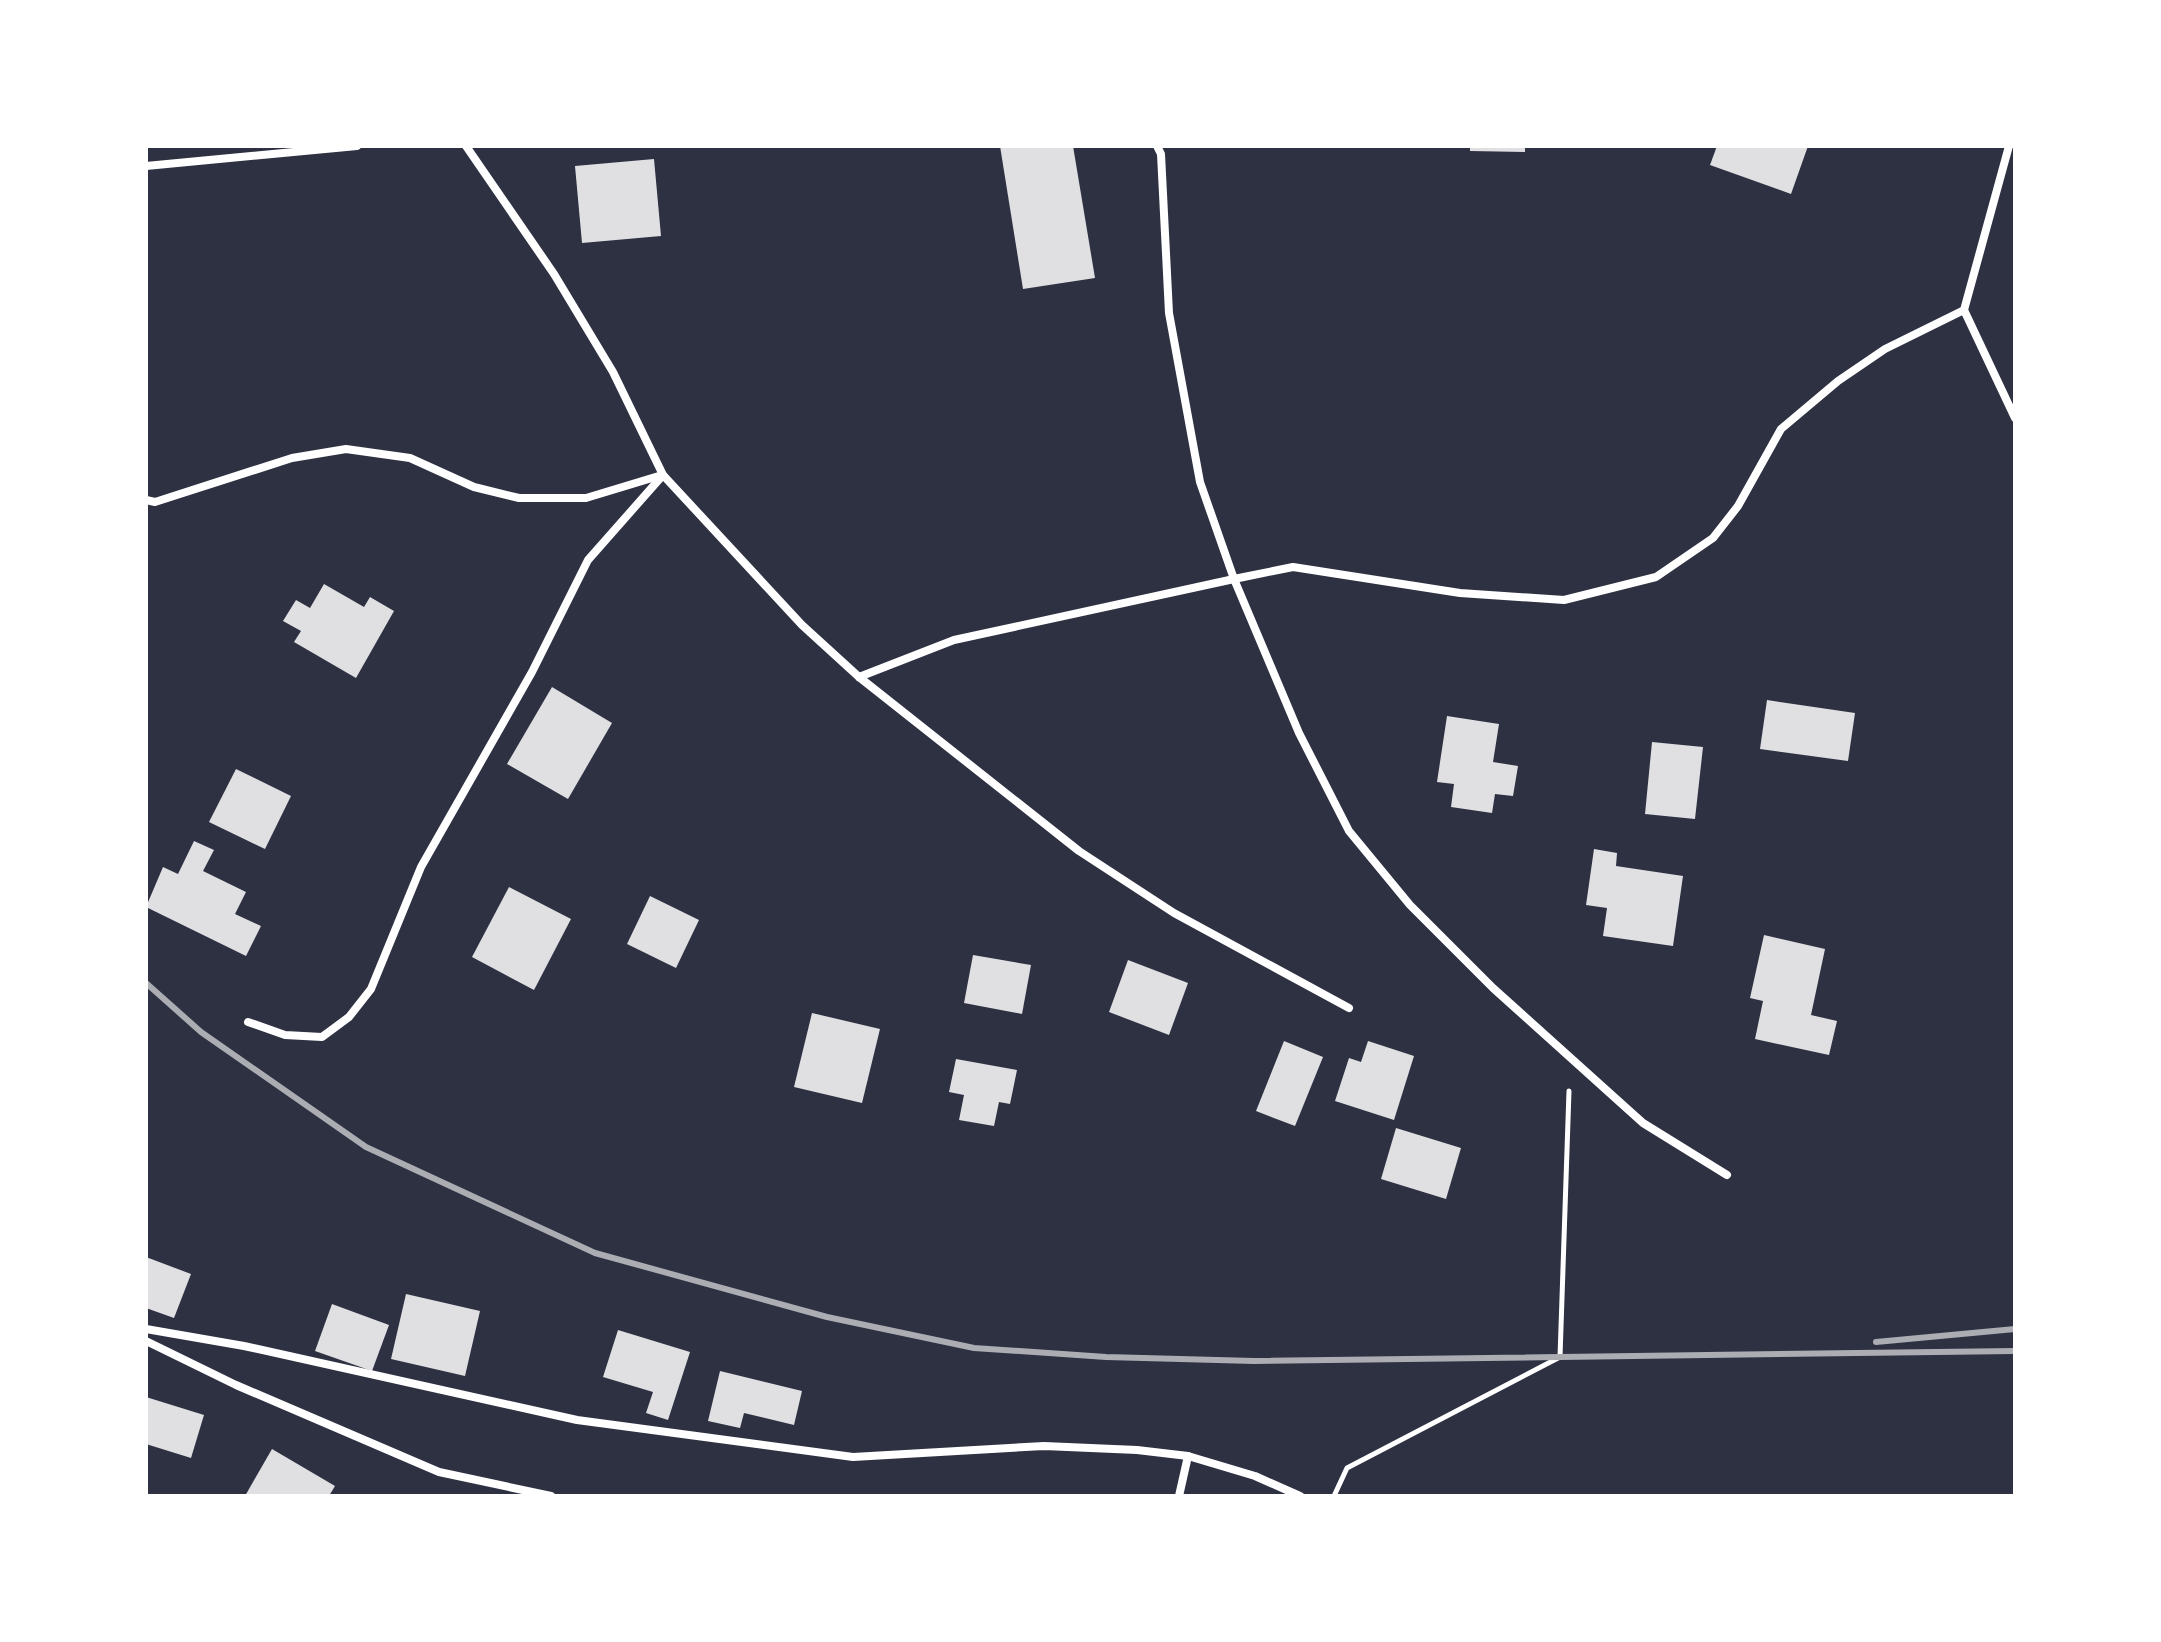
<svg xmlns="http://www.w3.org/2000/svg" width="2161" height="1642" font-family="Raleway,sans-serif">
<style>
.building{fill:#e0e0e3}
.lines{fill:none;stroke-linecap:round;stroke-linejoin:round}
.path{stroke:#fff;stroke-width:5}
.minor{stroke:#fff;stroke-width:8}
.rail{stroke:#abadb3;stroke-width:6}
</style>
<rect width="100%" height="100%" fill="#2d3142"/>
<!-- building -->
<g class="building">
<path d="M1000,146H1073L1095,278L1023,289Z"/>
<path d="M1470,146H1525V152L1470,151Z"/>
<path d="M1717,146H1808L1791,194L1710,165Z"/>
<path d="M654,159L661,236L582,243L575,166Z"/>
<path d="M324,584L364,607L370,597L394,611L356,678L294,642L301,631L283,621L296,600L310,608Z"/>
<path d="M552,687L612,723L568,799L507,764Z"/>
<path d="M1767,700L1855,713L1848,761L1760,749Z"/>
<path d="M1447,716L1499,724L1493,762L1518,766L1513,796L1495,794L1492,813L1451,807L1454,784L1437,782Z"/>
<path d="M1652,742L1703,747L1695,819L1645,814Z"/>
<path d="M236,769L291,796L265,849L209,822Z"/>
<path d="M194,841L214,850L203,871L246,892L235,914L261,926L246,956L146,907L163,867L178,874Z"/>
<path d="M1594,849L1617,853L1616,866L1683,876L1673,946L1603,936L1607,908L1586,905Z"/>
<path d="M509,887L571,919L534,990L472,957Z"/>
<path d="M650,896L699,920L676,968L627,944Z"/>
<path d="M1764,935L1825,949L1811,1015L1837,1021L1829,1055L1755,1039L1763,1001L1750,998Z"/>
<path d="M973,955L1031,965L1022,1014L964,1003Z"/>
<path d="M1128,960L1188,983L1169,1035L1109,1012Z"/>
<path d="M812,1013L880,1029L862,1103L794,1087Z"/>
<path d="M1284,1041L1323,1057L1295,1126L1256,1111Z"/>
<path d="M1368,1041L1414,1056L1394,1120L1335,1101L1349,1058L1361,1062Z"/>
<path d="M956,1059L1017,1070L1010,1104L999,1102L994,1126L959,1120L964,1095L949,1092Z"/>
<path d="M1396,1128L1461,1148L1446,1199L1381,1179Z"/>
<path d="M146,1257L191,1274L174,1318L146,1308Z"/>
<path d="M406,1294L480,1311L465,1376L391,1359Z"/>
<path d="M332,1304L389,1325L372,1371L315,1351Z"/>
<path d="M618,1330L690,1352L668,1420L646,1413L653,1392L603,1377Z"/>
<path d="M720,1371L802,1391L794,1425L744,1413L740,1428L708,1421Z"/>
<path d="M146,1397L204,1415L191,1458L146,1444Z"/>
<path d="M272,1449L335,1486L329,1496H245Z"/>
</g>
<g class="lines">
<!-- path -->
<path class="path" d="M1334,1496L1347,1468L1560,1357L1569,1091"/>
<!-- minor -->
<g class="minor">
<path d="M466,146L554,274L613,372L663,475L802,625L859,677L1079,851L1174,913L1349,1008"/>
<path d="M1157,146L1161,154L1169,313L1200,482L1234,579L1293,567L1460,593L1564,600L1656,577L1713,538L1738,506L1781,429L1838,381L1885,349L1964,310L2009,146"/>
<path d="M146,166L357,146"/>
<path d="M1964,310L2015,418"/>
<path d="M146,500L155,502L292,458L346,449L410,458L474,487L519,498H586L662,475"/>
<path d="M859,677L954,640L1234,579L1299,733L1349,831L1410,905L1493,988L1643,1123L1727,1175"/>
<path d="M248,1022L285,1035L322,1037L349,1017L371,989L421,867L532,672L588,560L663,475"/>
<path d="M146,1329L244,1346L577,1420L853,1457L1044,1446L1137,1450L1188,1456L1255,1476L1300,1496"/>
<path d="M146,1341L236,1385L439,1472L551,1496"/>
<path d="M1179,1496L1188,1456"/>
</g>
<!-- rail -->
<g class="rail">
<path d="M146,983L201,1032L366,1147L595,1253L827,1317L974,1348L1106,1357L1254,1361L2015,1351"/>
<path d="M1876,1342L2015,1329"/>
</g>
</g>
<!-- border -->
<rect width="2161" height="1642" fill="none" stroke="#ffffff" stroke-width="296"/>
</svg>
